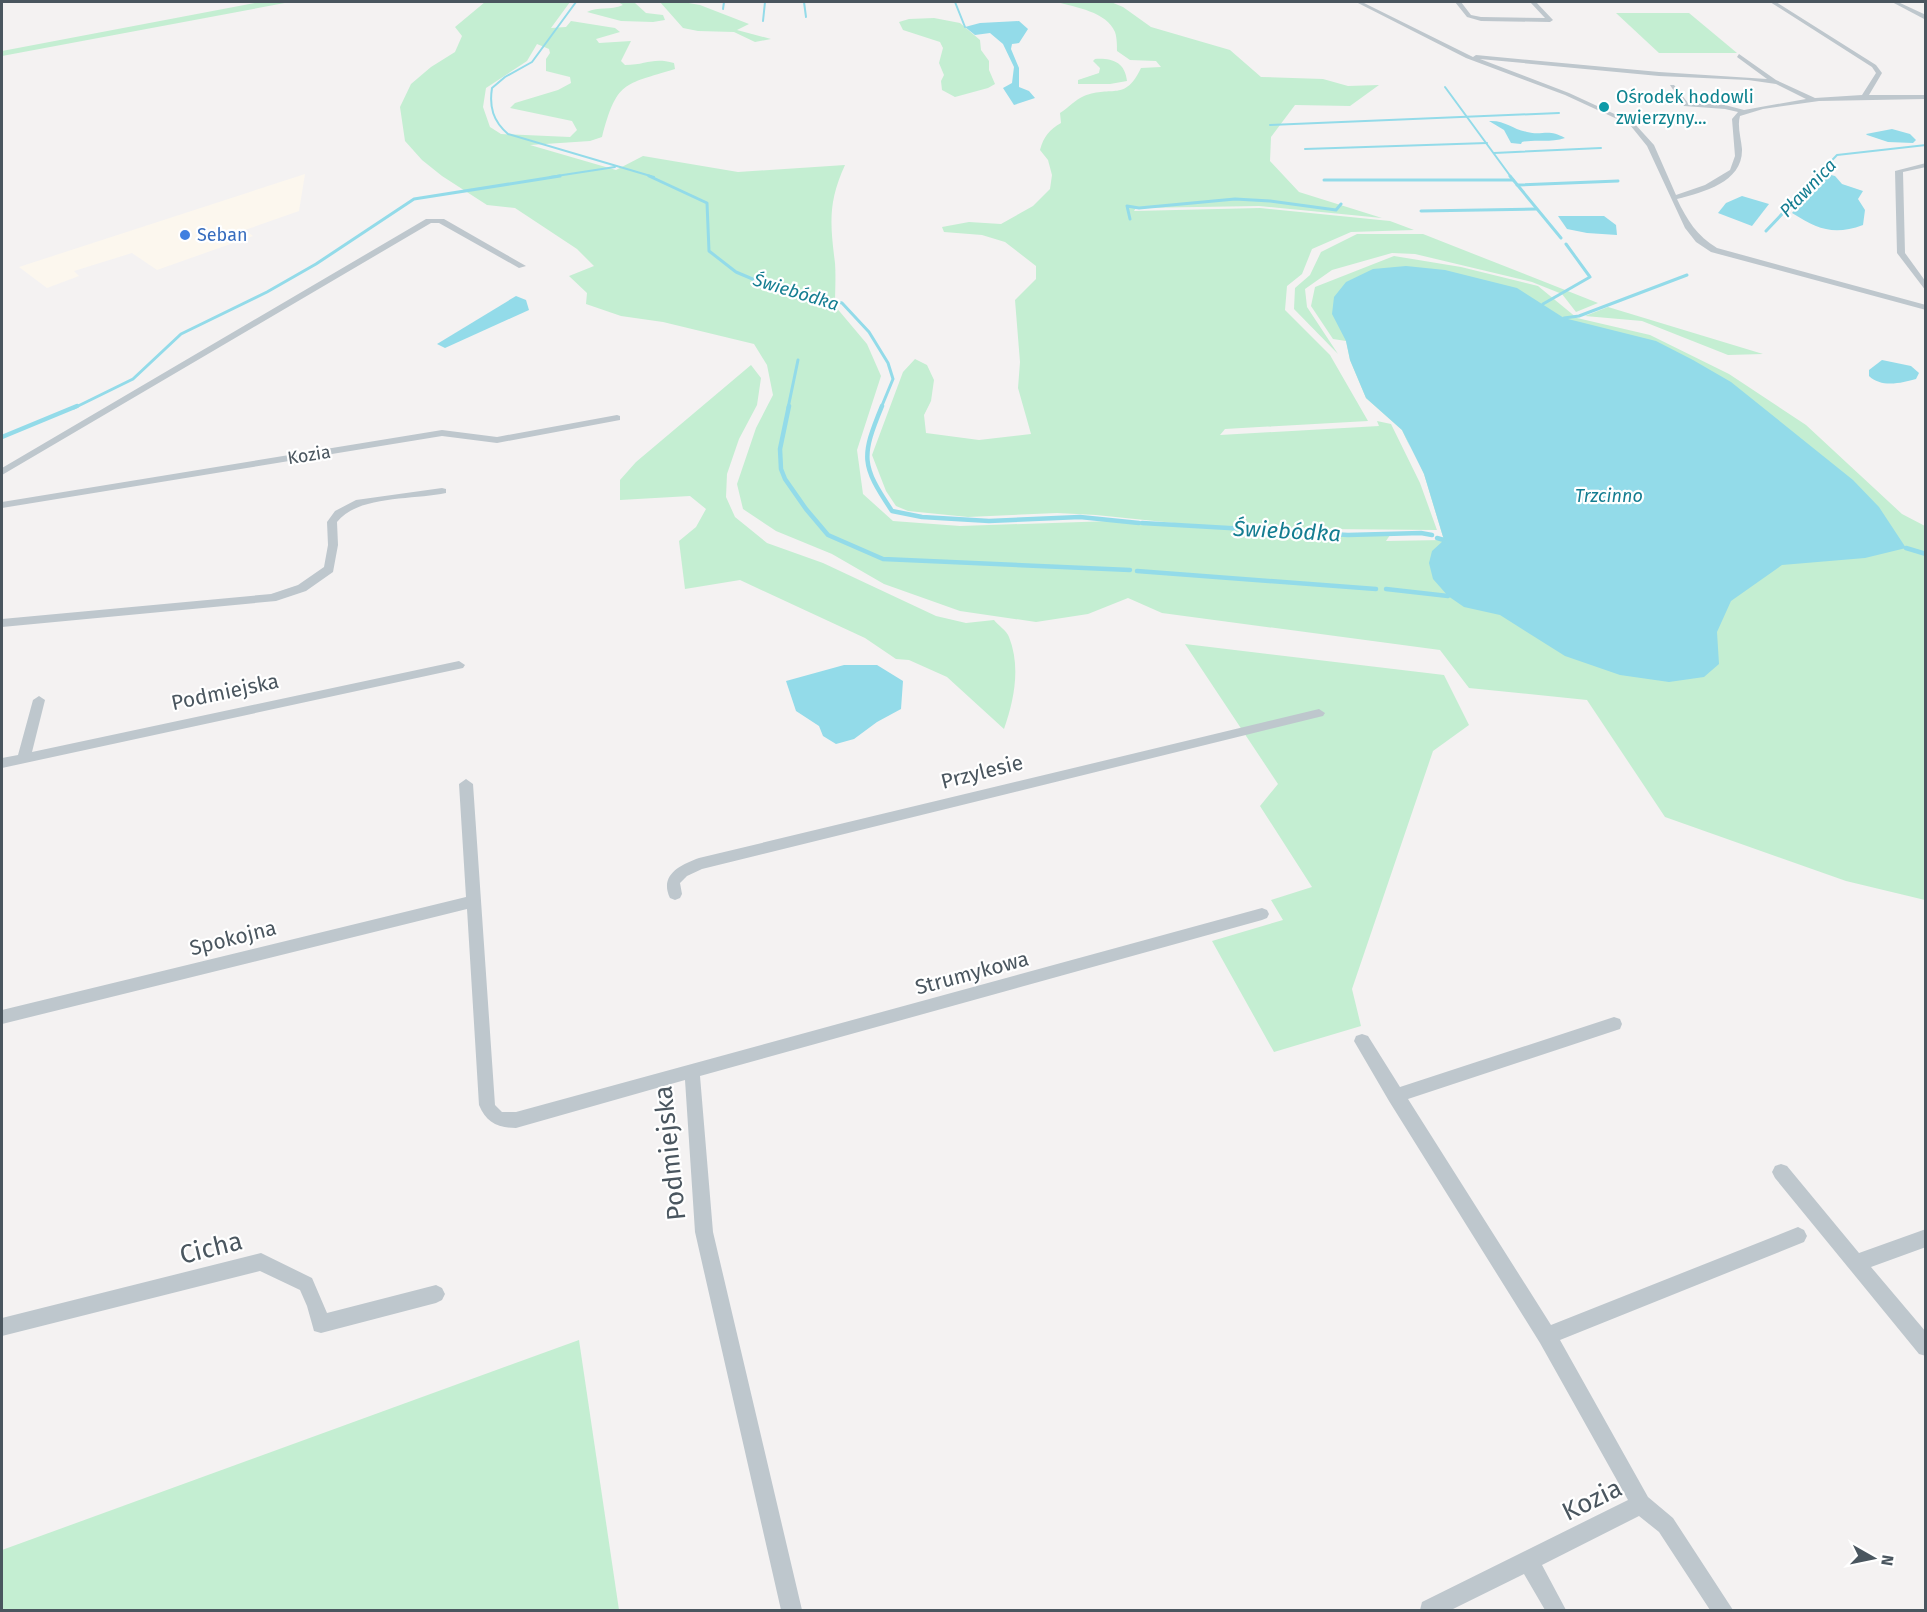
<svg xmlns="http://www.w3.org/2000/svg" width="1927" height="1612" font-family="'Fira Sans',sans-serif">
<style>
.commercial{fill:#fcf7ee}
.green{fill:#c4eed2;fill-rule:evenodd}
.water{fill:#93dbe9}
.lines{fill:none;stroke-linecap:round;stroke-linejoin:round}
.stream-far2{stroke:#93dbe9;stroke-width:2}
.stream-far1{stroke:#93dbe9;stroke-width:3}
.stream{stroke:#93dbe9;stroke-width:4.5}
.street{fill:#bec7cd;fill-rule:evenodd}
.culture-dot{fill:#0f9aa8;stroke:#fff;stroke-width:2}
.shop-dot{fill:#3f7fe0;stroke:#fff;stroke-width:2}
.labels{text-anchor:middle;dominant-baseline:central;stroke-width:4.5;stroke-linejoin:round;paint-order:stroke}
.far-culture-label{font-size:18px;fill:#0d838f;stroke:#fff;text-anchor:start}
.far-water-label{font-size:18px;font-style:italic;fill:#147d91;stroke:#fff}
.far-shop-label{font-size:18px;fill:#366cbe;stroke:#fff;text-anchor:start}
.far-street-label{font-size:18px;fill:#4a565f;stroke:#fff}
.street-label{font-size:21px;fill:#4a565f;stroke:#fff}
.water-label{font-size:22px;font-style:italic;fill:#147d91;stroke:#fff}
.near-street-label{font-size:26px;fill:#4a565f;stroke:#fff}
</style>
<rect width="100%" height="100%" fill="#f4f2f2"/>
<!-- commercial -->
<path class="commercial" d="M305,174L299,211L245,230L253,236L157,270L132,253L74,271L79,276L47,288L19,267Z"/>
<!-- green -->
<g class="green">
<path d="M260,2H290L2,56V51Z"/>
<path d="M485,2H570L551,28L566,27L571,21L615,28L620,32L596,39L599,43L631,41L621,61L625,65C647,65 652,57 674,63L675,69C623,85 617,81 602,137L590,141L530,145L616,170L643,156L738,172L845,165C828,202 830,224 835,263C836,277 835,292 835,306L867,344L881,376L857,450L863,494L893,521L960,526L1111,521L1213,527L1096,515L1057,513L968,517L908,511L896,506L886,491L872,455L903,372L915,359L927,365L934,380L931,401L924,415L926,433L979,440L1031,434L1018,388L1020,362L1015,300L1036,279V266L1005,242L982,235L944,232L942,227L969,222L1001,224L1033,206L1050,189L1052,175L1048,160L1040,150C1044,136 1049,130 1061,123L1060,113C1068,108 1076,99 1084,96C1113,85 1125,102 1141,68L1161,67L1156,61L1130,60L1117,51C1117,46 1117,38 1115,32C1107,12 1075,7 1057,2H1111L1123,7L1151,27L1230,50L1261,77L1323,79L1348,86L1379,85L1350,106L1295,105L1271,137L1270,161L1299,192L1382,218L1259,206L1136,208L1134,211L1260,208L1390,221L1414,230L1351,232L1312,249L1302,274L1287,286L1285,310L1330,355L1368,421L1225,429L1220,435L1379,426L1377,421L1391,424L1420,483L1437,530L1229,528L1390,535L1386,541L1444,540L1424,474L1385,383L1410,447L1402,430L1366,398L1350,360L1346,341L1333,339L1311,306L1315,287L1394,256L1461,267L1538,286L1577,318L1650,335L1729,374L1806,425L1902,514L1925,526V900L1846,881L1665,817L1587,700L1469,688L1440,650L1162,613L1128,598L1088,614L1036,622L960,611L884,584L832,554L776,531L743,509L737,484L756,428L773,395L767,365L754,344L663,322L621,316L586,304L587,293L569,276L594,266L577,249L515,208L487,205L442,176L422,160L405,141L400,107L411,84L431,67L455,52L462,36L455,27ZM537,44L549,49L550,53L546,59V71L570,77L571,83L558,90L515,103L510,108L572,121L577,130L570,137L501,134L490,127L483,107L486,88L527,61Z"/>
<path d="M618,2H637L635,3L646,13L663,15L665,20L653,22L621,21L587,12C598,6 610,11 623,5Z"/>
<path d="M660,2H683L700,5L749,24L737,30L771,39L755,42L734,32L698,31L683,28Z"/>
<path d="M1616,13H1689L1737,53H1659Z"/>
<path d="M934,18L960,23L980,40L981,50L989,61V70L995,84L988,88L955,97L942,90L941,81L944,75L939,63L943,48L940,42L903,30L899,22L909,19Z"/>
<path d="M1095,59C1112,58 1125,62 1127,81L1110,84H1078V80L1099,73L1100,68L1093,61Z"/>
<path d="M1357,234H1423L1598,303L1576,312L1562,294L1532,282L1415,254L1392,253L1332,270L1305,289L1307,307L1338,354L1294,309L1295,288L1310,275L1321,252Z"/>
<path d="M1608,307L1763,354L1728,355L1642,321L1585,316Z"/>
<path d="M751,365L761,378L757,405L739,439L727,474L726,497L735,517L767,543L823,563L936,616L966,623L994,620C998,625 1007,631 1009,637C1021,667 1014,700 1004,729L947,677L909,660L896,659L865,638L740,580L685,589L679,541L696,527L706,509L690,496L620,500V480L636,462Z"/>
<path d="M1185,644L1444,675L1469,725L1433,751L1352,989L1361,1026L1274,1052L1212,941L1283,920L1271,900L1312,887L1260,806L1278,784Z"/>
<path d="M579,1340L619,1610H2V1550Z"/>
</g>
<!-- water -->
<g class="water">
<path d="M1019,21L1028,29L1019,43L1012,44L1011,49L1019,68V87L1029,91L1035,98L1014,105L1003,88L1012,83L1014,67L1003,44L990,33L975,35L965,27L980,23Z"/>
<path d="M1489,121C1505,120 1512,129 1527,132C1543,136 1548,128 1565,138C1551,143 1536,139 1522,142L1521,144L1511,143L1504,130Z"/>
<path d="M1892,129L1910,134L1916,140L1913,143L1888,142L1867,135L1866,134Z"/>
<path d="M1823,173L1835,176L1842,184L1863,191L1858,199L1865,210L1863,225C1833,236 1818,229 1792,213Z"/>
<path d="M1742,196L1769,204L1752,226L1718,213L1726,203Z"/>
<path d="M1558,216H1604L1616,225L1617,235L1587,233L1567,229Z"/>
<path d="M1406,266L1445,270L1517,288L1564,318L1656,341L1693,360L1731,382L1853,480L1879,507L1906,548L1865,558L1782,565L1731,601L1717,632L1719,664L1704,677L1669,682L1620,675L1565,656L1500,615L1464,607L1448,596L1433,579L1429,563L1432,551L1444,540L1424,474L1402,430L1366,398L1350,360L1346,341L1332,314L1334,297L1346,282L1373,269Z"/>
<path d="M516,296L526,300L529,310L445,348L437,344Z"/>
<path d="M1882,360L1911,366L1919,373L1916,379C1902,383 1881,388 1869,376V370Z"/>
<path d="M844,665H877L903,681L901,709L877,722L854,739L836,744L823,736L819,726L796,711L786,681Z"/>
</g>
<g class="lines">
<!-- stream-far2 -->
<g class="stream-far2">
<path d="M576,2L532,62L505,77L492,88C489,107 493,121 508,134L654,177"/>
<path d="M804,2L806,17"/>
<path d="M955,2L965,27"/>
<path d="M723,9L724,2"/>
<path d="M763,21L765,2"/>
<path d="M1445,87L1511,177"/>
<path d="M1270,125L1559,113"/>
<path d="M1305,149L1487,143"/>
<path d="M1494,153L1601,148"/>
<path d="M550,177L615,167"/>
<path d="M1816,177L1837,155L1926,145"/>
</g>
<!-- stream-far1 -->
<g class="stream-far1">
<path d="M649,176L707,203L709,251L736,272L762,283L842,303L869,332L888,363L893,379L881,408"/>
<path d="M1510,176L1561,238"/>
<path d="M1324,180H1513"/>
<path d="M1517,185L1618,181"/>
<path d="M1421,211L1536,209"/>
<path d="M1130,219L1127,206L1139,208L1235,199L1270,201L1336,210L1341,204"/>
<path d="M1766,231L1818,176"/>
<path d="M1543,304L1590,277L1566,244"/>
<path d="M1564,318L1579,316L1687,275"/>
<path d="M74,408L133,379L181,334L267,292L316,264L414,199L560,176"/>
<path d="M788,408L798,360"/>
</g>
<!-- stream -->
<g class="stream">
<path d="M789,406L780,449L781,469L785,479L806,509L828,535L883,559L1130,570"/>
<path d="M882,406C861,457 861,465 892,511L922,517L989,521L1080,517L1139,523"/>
<path d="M2,437L77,406"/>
<path d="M1142,523L1348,535L1421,533L1432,535"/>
<path d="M1437,538L1444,540"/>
<path d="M1906,548L1926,554"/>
<path d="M1137,571L1376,589"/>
<path d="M1386,589L1448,596"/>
</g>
<!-- street -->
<g class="street">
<path d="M1356,2H1362L1473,57L1476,55L1659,72L1767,79L1737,57L1739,54L1776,80L1815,98L1862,95L1876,73L1872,67L1770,2H1776L1876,65L1882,73L1869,95H1926V99L1819,101L1763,109L1740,116C1737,126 1741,138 1742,149C1743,182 1704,192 1677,199C1687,220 1697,236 1717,248L1926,305V310L1711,252L1696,242L1685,228L1647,146L1630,125L1565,95L1466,58ZM1480,59L1659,76L1748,80L1776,84L1806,99L1744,110L1725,105L1688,103L1674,85H1670L1684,106L1725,109L1738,112L1732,119L1735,156L1730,170L1705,185L1676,195L1654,145L1634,123L1569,93Z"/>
<path d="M1455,2H1461L1471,15L1481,17L1545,18L1530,2H1536L1553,20L1550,22L1481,21L1467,17Z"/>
<path d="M1892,2H1898L1926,15V20Z"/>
<path d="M1926,163V167L1903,172L1905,253L1926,282V291L1897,253L1895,171Z"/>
<path d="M426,219H444L526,266L519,268L439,223H431L2,475V468Z"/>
<path d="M617,415L620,416V420L497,443L442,436L2,508V502L442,430L497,437Z"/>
<path d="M442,488L446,489V493C414,500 358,495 337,522L338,545L333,572L306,591L276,601L2,627V619L271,594L298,585L324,567L328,545L327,522L335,511L356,500Z"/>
<path d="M459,661L465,665L463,668L2,768V758L18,755L33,700L39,696L45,700L32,752Z"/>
<path d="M1319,709L1325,713L1323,716L702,869L687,876L680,883L682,894L680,898L675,900L670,898C659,875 680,865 699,858Z"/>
<path d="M466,779L473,784L495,1105L502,1112H516L1262,908L1267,910L1269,914L1267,918L1262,920L700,1076L713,1232L802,1610H781L695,1232L685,1080L516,1128C497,1128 486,1122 479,1105L467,909L2,1024V1010L466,897L459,784Z"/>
<path d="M1614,1017L1620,1019L1622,1024L1620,1029L1408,1099L1551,1325L1798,1227L1804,1230L1807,1236L1804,1242L1560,1340L1648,1497L1673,1518L1733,1610H1710L1659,1532L1639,1516L1542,1565L1566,1610H1545L1524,1574L1451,1610H1420L1422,1602L1628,1500L1540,1343L1389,1101L1354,1041L1356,1036L1362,1034L1368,1036L1400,1087Z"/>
<path d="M1781,1164L1787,1166L1859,1253L1926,1229V1247L1871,1267L1926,1332V1356L1919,1354L1775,1178L1772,1172L1775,1166Z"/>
<path d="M261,1253L312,1278L327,1313L436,1285L442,1288L445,1294L442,1300L436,1303L321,1333L314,1331L307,1306L300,1290L260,1271L2,1336V1318Z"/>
</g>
</g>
<!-- markers -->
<circle class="culture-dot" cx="1604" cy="107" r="6"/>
<circle class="shop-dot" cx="185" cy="235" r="6"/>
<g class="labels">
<!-- far-culture labels -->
<g class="far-culture-label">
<text x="1616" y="97">Ośrodek hodowli<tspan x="1616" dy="21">zwierzyny...</tspan></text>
</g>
<!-- far-water labels -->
<g class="far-water-label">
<text transform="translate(1808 188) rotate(-46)">Pławnica</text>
<text transform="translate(796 292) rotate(17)">Świebódka</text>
<text x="1609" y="496">Trzcinno</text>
</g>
<!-- far-shop labels -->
<g class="far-shop-label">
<text x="197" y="235">Seban</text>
</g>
<!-- far-street labels -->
<g class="far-street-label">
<text transform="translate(309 455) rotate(-9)">Kozia</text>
</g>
<!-- street labels -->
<g class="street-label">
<text transform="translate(225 692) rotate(-12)">Podmiejska</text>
<text transform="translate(982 772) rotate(-14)">Przylesie</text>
<text transform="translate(233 938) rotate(-14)">Spokojna</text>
<text transform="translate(972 973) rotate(-15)">Strumykowa</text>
</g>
<!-- water labels -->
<g class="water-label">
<text transform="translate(1287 531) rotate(3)">Świebódka</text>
</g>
<!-- near-street labels -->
<g class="near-street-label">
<text transform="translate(670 1153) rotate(-96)">Podmiejska</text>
<text transform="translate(211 1248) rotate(-14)">Cicha</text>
<text transform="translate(1592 1500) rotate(-26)">Kozia</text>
</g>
</g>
<!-- border -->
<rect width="1927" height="1612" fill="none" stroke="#4a565f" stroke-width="6"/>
<!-- north arrow -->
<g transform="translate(1873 1558) rotate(99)" stroke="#ffffff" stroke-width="4.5" paint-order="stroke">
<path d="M0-4.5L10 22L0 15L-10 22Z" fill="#4a565f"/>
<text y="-9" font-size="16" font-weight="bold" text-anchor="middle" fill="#4a565f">N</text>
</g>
</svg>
